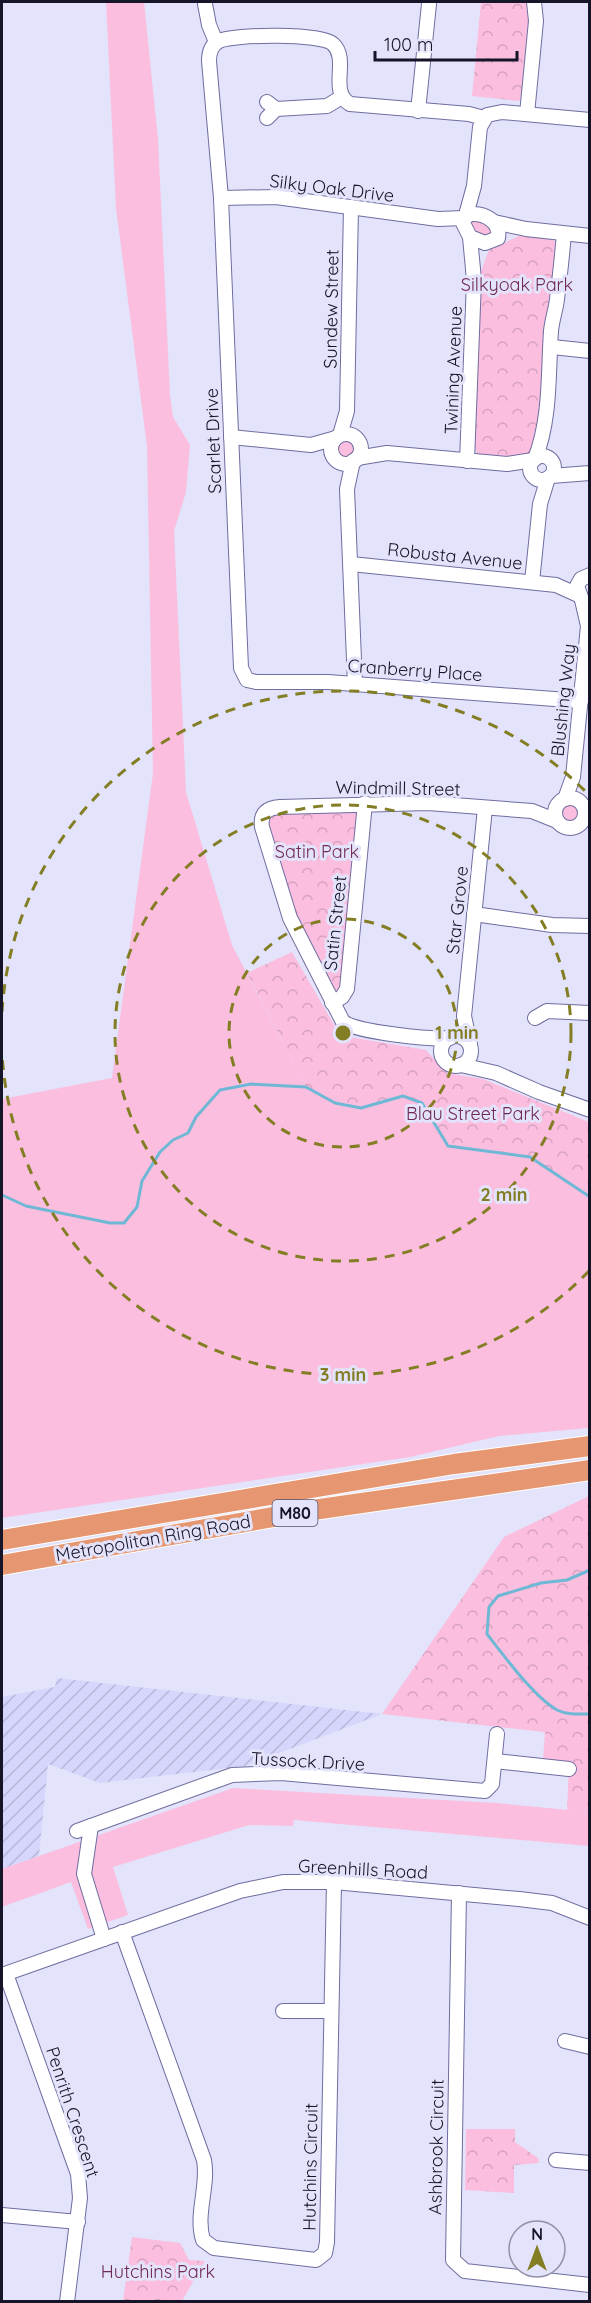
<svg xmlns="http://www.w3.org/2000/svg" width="591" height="2303" font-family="Quicksand,sans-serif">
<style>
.industrial{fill:url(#industrial-furrows)}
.green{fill:#fbbedf}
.park{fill:url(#park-crowns)}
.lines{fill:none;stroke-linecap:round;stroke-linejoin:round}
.stream{stroke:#6fb8d5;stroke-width:3}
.minor-casing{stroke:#6f6da0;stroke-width:16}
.highway-casing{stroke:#fff;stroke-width:22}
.minor{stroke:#fff;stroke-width:14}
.highway{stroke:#e69670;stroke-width:20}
.ring{fill:none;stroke:#837d24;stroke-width:3;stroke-dasharray:10 8}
.labels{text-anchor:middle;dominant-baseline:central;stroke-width:6;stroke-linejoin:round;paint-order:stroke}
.shield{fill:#e3e3fb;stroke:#545267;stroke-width:1.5}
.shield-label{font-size:16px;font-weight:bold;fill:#161428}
.street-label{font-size:18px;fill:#161428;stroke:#e3e3fb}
.park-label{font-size:18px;fill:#702955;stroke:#e3e3fb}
.centre{fill:#837d24;stroke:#e3e3fb;stroke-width:3}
.ring-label{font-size:18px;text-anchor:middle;font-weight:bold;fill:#837d24;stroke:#e3e3fb;stroke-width:6;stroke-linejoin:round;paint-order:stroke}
</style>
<defs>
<pattern id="industrial-furrows" width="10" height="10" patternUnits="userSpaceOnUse" patternTransform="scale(1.5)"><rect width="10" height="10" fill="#d6d6fd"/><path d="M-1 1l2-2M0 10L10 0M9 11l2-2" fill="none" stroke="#b7b7d9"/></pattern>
<pattern id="park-crowns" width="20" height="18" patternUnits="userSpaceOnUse" patternTransform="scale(1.5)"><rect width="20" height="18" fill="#fbbedf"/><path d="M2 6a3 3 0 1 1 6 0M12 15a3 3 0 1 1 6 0" fill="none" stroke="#d6a2bf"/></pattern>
</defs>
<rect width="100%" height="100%" fill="#e3e3fb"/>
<!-- industrial -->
<path class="industrial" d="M57,1678L382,1714L245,1766L100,1783L48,1764L39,1856L2,1869V1697L55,1687Z"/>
<!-- green -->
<g class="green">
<path d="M106,2H144L158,139L170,395L173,417L190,445L186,492L174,531L186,792L232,945L306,1087L361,1108L403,1096L422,1103L448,1146L530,1157L589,1197V1428L499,1436L410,1457L2,1518V1099L112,1078L153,773L147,446L116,208Z"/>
<path d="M469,219L483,221L494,230L489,238L473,232Z"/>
<circle cx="346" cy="449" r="9"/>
<circle cx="569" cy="813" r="9"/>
<path d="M233,1788L496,1803L589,1812V1846L294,1820L293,1826L249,1825L113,1867L128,1915L88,1929L71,1882L2,1907V1869Z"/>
</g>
<!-- park -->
<g class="park">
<path d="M481,2H528L532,12L523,97L519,101L472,96Z"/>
<path d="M523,234L551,237L558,246L542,363L544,389L539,440L531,453L517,460L479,456L473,445L479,276L489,250Z"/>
<path d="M352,810L359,817L341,993H335L295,915L268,821L274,813Z"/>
<path d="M292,952L337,1030L350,1037L426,1050L447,1073L483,1079L589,1122V1197L530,1157L448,1146L422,1103L403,1096L361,1108L335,1103L306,1087L247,973Z"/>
<path d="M589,1496V1812L567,1810L569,1764L543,1760L545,1732L382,1714L504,1537Z"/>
<path d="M466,2129H515V2142L538,2158L539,2163L514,2165V2193L465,2190Z"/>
<path d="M132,2237L180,2243L189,2260L205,2261L182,2301H123Z"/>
</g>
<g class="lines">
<!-- stream -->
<g class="stream">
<path d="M2,1195L26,1206L110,1223H124L137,1207L142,1181L160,1152L173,1140L188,1133L196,1117L220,1090L251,1084L306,1087L335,1103L361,1108L403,1096L422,1103L448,1146L530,1157L590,1197"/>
<path d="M590,1570L567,1580L541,1583L498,1596L489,1607L487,1634C504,1656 534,1697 557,1710C567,1715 579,1714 590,1714"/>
</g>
<!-- minor casing -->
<g class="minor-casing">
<g id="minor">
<path d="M205,4L209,25L216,42"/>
<path d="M276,109L327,106L342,97"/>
<path d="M418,111L429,4"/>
<path d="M527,114L536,21L534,2"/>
<path d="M267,118L276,109L267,102"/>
<path d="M484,118L469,114L350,104C328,91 350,60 333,44C321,33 234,34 219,41C211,45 209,52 209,61L221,198L241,668L247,680L256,682H328L581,701"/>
<path d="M221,198L276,197L438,219L464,218"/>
<path d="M471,214C485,213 501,222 498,238L485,243L470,237L463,223L464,218Z"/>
<path d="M466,215L474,186L480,127L487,115L502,112L590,120"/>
<path d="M494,222L526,229L590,236"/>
<path d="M552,347L590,351"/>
<circle cx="346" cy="449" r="15"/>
<path d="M340,435L347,411L351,207"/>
<path d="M231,437L311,445L336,438"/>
<circle cx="542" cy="468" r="12"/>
<path d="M357,458L387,453L507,464L533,460"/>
<path d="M535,459C551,418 548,373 551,331C552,320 556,309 557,299C560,277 562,255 564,234"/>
<path d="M353,461L347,489L355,684"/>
<path d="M467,461L474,280L470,237"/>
<path d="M551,476L590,473"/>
<path d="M351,564L556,585L578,595"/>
<path d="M532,582L540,504L548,478"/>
<path d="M582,600L577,586L581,579L590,575"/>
<circle cx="570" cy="813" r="15"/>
<path d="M565,799L573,777L588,626L582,600"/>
<path d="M474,914L552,925L590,926"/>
<path d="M332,1003L342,997L347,989L365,803"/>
<path d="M535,1018L547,1011L590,1013"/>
<circle cx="456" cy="1051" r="15"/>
<path d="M450,1038C430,1040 358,1032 343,1022L290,918L262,827C260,813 267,808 280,807L428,803L532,811L557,821"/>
<path d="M470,1044L464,1016L485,808"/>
<path d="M461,1065L496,1073L539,1092L590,1110"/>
<path d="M495,1761L569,1769"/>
<path d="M91,1826L84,1874L104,1939"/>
<path d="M77,1831L232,1775L281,1773L485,1791L492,1784L497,1734"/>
<path d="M459,1893L453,2260L465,2271L590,2285"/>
<path d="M122,1932L204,2160C209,2186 195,2214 203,2240L214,2248L316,2260L325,2253L327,2242L334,1882"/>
<path d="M6,1974L78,2174L80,2198L67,2302"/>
<path d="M2,1975L240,1891L283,1882H334L519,1899L552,1903L590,1918"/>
<path d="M283,2011H331"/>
<path d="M565,2041L590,2047"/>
<path d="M556,2160L590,2163"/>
<path d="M2,2215L78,2222"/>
</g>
</g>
<!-- highway casing -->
<g class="highway-casing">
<g id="highway">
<path d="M2,1540L454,1464L590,1446"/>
<path d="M2,1565L313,1510L590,1470"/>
</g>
</g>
<!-- minor -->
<use href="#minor" class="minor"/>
<!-- highway -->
<use href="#highway" class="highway"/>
</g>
<!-- distance rings -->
<g class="ring">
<circle cx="343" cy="1033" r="114"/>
<circle cx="343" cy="1033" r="228"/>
<path d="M589 1271A342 342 0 0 1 2 1054M2 1012A342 342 0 0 1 589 795"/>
</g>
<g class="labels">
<!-- shield labels -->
<rect class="shield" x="272.5" y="1500" width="45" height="26" rx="4.5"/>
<g class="shield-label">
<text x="295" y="1513">M80</text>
</g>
<!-- street labels -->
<g class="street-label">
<text transform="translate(332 188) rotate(7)">Silky Oak Drive</text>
<text transform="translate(331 309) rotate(-89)">Sundew Street</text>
<text transform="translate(453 370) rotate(-88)">Twining Avenue</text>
<text transform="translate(213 441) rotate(-92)">Scarlet Drive</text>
<text transform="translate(455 556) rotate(6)">Robusta Avenue</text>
<text transform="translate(415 670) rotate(4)">Cranberry Place</text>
<text transform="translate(563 700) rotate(-84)">Blushing Way</text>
<text transform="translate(398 788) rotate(1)">Windmill Street</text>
<text transform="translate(457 910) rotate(-84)">Star Grove</text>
<text transform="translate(335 923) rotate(-84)">Satin Street</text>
<text transform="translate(153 1538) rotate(-10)">Metropolitan Ring Road</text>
<text transform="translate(308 1761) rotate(3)">Tussock Drive</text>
<text transform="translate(363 1869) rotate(3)">Greenhills Road</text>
<text transform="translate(73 2112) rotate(72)">Penrith Crescent</text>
<text transform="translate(436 2147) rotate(-89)">Ashbrook Circuit</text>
<text transform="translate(310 2167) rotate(-89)">Hutchins Circuit</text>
</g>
<!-- park labels -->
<g class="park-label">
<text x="517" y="284">Silkyoak Park</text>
<text x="317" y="851">Satin Park</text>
<text x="473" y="1113">Blau Street Park</text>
<text x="158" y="2271">Hutchins Park</text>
</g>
</g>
<circle cx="343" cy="1033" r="9" class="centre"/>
<g class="ring-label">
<text x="457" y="1039">1 min</text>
<text x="504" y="1201">2 min</text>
<text x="343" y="1381">3 min</text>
</g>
<!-- border -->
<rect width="591" height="2303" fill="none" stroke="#161428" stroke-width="6"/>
<!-- north arrow -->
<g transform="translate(537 2249)"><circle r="28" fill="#e3e3fb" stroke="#9190a7" stroke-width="1.5"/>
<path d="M0-4.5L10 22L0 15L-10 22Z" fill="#837d24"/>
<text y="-9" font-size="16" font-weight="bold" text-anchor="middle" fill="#161428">N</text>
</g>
<!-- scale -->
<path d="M375 51v9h142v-9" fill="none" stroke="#161428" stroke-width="3"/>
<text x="384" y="51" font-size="18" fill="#161428" stroke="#e3e3fb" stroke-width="4.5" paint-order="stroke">100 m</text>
</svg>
